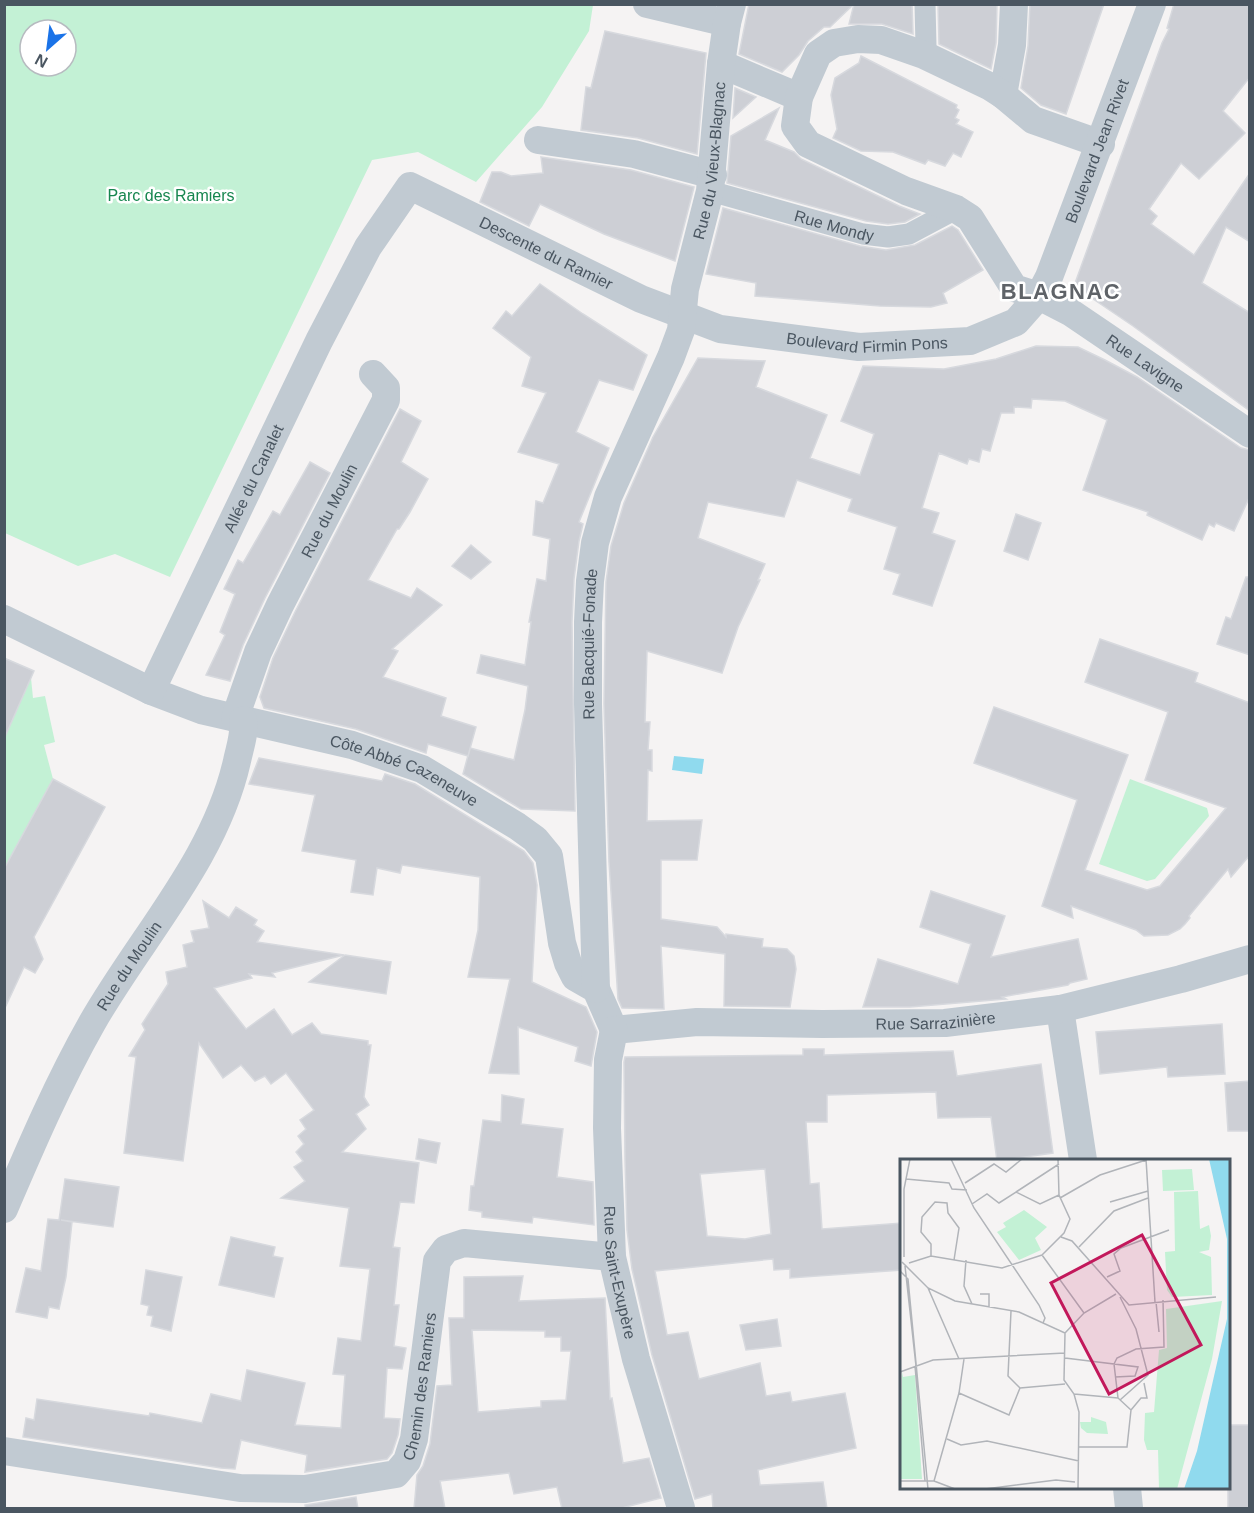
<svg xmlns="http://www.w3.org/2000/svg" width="1254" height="1513" font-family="Helvetica,sans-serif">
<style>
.green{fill:#c3f1d5;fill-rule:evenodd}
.water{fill:#90daee}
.building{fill:#cdcfd5;stroke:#d7d9de;stroke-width:1.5;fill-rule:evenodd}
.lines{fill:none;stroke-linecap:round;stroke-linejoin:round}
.pedestrian{stroke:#c1cad2;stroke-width:21}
.minor{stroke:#c1cad2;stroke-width:28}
.labels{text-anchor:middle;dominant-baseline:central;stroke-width:5;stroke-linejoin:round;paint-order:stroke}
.street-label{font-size:16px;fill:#4a5661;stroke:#fff}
.park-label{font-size:16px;fill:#17864f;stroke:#fff}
.district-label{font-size:22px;font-weight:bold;letter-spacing:1.5px;fill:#5f6368;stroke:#fff}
.inset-road{fill:none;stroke:#b1b4b9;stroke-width:1.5}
.view{fill:#c2185b;fill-opacity:0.15;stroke:#c2185b;stroke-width:3}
.inset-edge{fill:none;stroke:#4a5661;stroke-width:3}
</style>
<rect width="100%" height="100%" fill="#f5f3f3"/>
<!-- green -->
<g class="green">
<path d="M5,4L593,5L589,31L542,107L476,182L418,152L372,160L170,577L115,554L78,566L5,533ZM30,30H66V66H30Z"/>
<path d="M5,658L34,671L31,678L33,698L45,696L55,742L44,745L53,779L5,869Z"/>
<path d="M1130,779L1207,808L1209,816L1155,879L1147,881L1099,864Z"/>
</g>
<!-- water -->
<path class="water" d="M674,756L704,759L702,774L672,770Z"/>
<!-- building -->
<g class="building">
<path d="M749,4H854L830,27H824L808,41L799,55L782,72L739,54Z"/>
<path d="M854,4H912L913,34L882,24H849Z"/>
<path d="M938,4H997L996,43L991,69L939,44Z"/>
<path d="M1030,4H1104L1066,114L1041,105L1021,88L1028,46Z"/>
<path d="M1174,4H1250V77L1223,111L1245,133L1199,179L1181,163L1149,209L1157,216L1151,224L1194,255L1250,173V242L1226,227L1202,283L1250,313V411L1133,326L1074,286L1162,43L1169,29L1167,28Z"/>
<path d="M605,31L706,53L697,154L638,138L581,130L586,87L591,88Z"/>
<path d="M861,56L957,105L956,108L959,110L955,118L959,120L956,124L973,132L961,157L953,153L945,166L928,160L925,164L893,152L861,151L833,138L837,129L831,95L835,78L859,63Z"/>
<path d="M735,88L756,97L733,118Z"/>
<path d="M779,108L765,140L794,152L801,159L899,206L920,214L905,222L888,224L866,221L727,183L731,136Z"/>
<path d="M541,157L631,170L694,187L675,261L604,234L540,204L529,226L480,202L492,172H501L511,176L543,173Z"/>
<path d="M723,208L860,246L886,250L915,245L952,226L958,230L983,270L943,293L947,303L931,307L880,306L755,296L756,283L706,274Z"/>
<path d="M540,284L583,314L647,355L633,390L599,380L576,432L609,448L579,522L583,524L579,541L574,579L572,622L575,811L521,809L463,774L470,748L514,760L525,710L528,686L477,673L481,655L525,665L531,622H529L537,579L546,581L550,539L533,535L536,501L543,503L559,464L518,452L546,393L522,386L531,357L493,328L506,311L512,316Z"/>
<path d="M1036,346L1078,347L1105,360L1137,377L1241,448L1250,450V496L1234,531L1216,523L1214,527L1209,524L1202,540L1147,515L1148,512L1083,490L1107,420L1065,401L1032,399L1031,408L1014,407V413H1001L990,451L982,449L979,462L969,459L967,464L939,453L922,508L939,513L932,533L955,541L932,606L893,594L900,574L884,569L897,527L848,511L852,499L797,480L784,517L708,502L698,538L765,564L758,580H760L738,627L722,673L647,651L645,722H650L648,750H652V771L648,770L647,821L702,820L697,860H661V919L717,927L726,937V934L763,939L762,947L787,949L794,956L796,969L790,1007L724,1006L725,954L661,946L664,1009L622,1008L618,999L609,862L604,704L606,582L611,546L624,503L653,437L698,358L765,361L756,387L827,415L810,458L860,475L874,434L841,421L863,366L944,369L996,359Z"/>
<path d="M400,409L421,421L401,462L428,479L410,512L399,529H397L368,580L411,598L417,588L442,605L392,649L398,651L383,677L446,698L441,716L476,727L468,756L428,744L426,753L356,729L264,708L260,697L273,658L295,612Z"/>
<path d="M310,462L330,473L265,598L243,645L230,681L206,675L225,635L220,632L235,594L224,589L238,560L243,563L273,511L280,515Z"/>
<path d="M1016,514L1041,523L1028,560L1004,551Z"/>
<path d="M471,545L491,562L471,579L452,566Z"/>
<path d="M1246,577H1250V655L1217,644L1226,617L1231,619Z"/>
<path d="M1100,639L1198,673L1195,682L1250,703V855L1231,877L1228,869L1189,916L1190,918L1185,924L1180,929L1168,935L1144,936L1136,930L1071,906L1073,918L1042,906L1077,800L974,763L994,707L1128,755L1085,870L1147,890L1160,886L1226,808L1145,780L1168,712L1085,682Z"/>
<path d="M4,658L34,671L4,739Z"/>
<path d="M259,758L382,781L385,774L415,784L524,851L533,863L537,885L532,982L586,1007L597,1032L591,1066L575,1061L578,1047L518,1027L519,1074L489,1073L510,979L468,977L478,930L480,877L402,865L400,873L377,868L373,895L351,892L356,860L302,851L315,795L249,784Z"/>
<path d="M53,779L105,807L34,937L43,959L35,973L24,967L4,1010V869Z"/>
<path d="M931,891L1005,916L991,957L1078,939L1087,979L1070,983L1068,985L1002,997L1006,999L910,1007H863L878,959L958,984L971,944L920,927Z"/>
<path d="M203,901L229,918L236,907L257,920L254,925L264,931L257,942L344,955L272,973L275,977L249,974L252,978L214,988L246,1029L274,1009L292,1035L312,1023L321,1034L368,1041V1045H371L364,1097L369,1105L356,1114L366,1129L342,1152L419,1163L414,1203L400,1202L393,1247L400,1248L394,1305H399L394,1346L406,1348L402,1369L387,1368L384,1418L400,1419L398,1435L392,1453L387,1459L305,1472L307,1455L241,1440L235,1469L221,1468L23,1437L26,1418L34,1420L37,1399L149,1416L150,1413L202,1423L211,1394L241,1401L247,1370L305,1383L295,1425L341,1428L345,1375L333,1374L338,1338L361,1341L370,1269L340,1266L349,1208L281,1198L305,1181L294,1167L303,1161L296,1152L304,1144L298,1136L306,1129L300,1120L314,1110L286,1073L271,1084L265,1076L255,1081L241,1065L223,1078L199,1043L183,1161L124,1153L136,1057L129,1056L145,1030L142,1024L168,984L166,972L187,967L183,945L194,942L191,931L209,928Z"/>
<path d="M345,955L391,962L386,994L309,982Z"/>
<path d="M1222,1024L1225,1074L1168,1077L1167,1067L1100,1074L1096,1032Z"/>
<path d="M803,1049H824V1055L953,1051L957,1076L1041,1064L1053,1153L997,1161L991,1117L938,1118L936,1092L827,1095V1122H806L810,1184L819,1183L822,1229L902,1223V1270L790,1278V1269L774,1270L773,1259L655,1271L667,1335L688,1332L699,1379L760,1363L766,1396L790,1392L792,1402L845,1393L856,1448L758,1470L760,1485L823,1482L827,1509H713L712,1494L695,1499L652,1355L632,1269L627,1230L625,1159L624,1062L625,1057L803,1055ZM765,1169L771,1234L745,1239L707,1236L700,1174Z"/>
<path d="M1250,1081V1131H1228L1225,1083Z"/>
<path d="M502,1095L524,1099L521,1124L563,1129L557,1177L593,1182L594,1225L533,1217L532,1223L482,1217V1212L469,1210L471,1186H474L483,1120L501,1122Z"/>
<path d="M419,1139L440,1143L436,1163L416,1159Z"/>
<path d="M65,1179L119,1187L113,1227L61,1220L72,1222L66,1277L59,1309L49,1307L47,1318L16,1312L26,1268L41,1271L48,1219L59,1220Z"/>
<path d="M231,1237L275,1247L273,1256L283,1258L274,1297L219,1285Z"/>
<path d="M146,1270L182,1277L171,1331L151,1326L153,1316L147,1315L149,1306L141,1304Z"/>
<path d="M523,1276L519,1301L605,1298L610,1399L612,1398L623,1463L649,1458L661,1498L618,1509H562L557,1487L514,1494L509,1473L440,1481L445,1509H414L417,1475L423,1466L430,1444L437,1386L452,1385L449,1318H464V1277ZM472,1330L545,1331V1337H561V1351H571L566,1400L541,1401V1407L478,1412Z"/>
<path d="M777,1319L781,1346L746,1350L740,1325Z"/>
<rect x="1228" y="1425" width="22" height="84"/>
<path d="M356,1497L358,1509H306L305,1505Z"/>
</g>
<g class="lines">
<!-- pedestrian -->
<g class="pedestrian">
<path d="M924,55L926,46L925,4"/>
<path id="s1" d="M710,191L863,234L888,237L909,234L956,209"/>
</g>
<!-- minor -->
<g class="minor">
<path d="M647,4L727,23"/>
<path d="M721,64L799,97"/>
<path d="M1003,95L1012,45L1014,4"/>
<path d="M538,140L634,154L713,175"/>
<path id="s2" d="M1101,144L1033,120L1003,95L989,86L924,55L881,40L858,39L834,43L818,54L799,97L795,126L808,144L906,191L956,209L970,218L1014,288L1039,296L1070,312L1250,434"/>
<path id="s3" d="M4,619L151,691L201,710L352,745L422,769L517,826L535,839L549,856L562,943L568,963L575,977L596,989L614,1030"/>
<path id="s4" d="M151,691L319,341L368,247L410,186L641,299L720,329L859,347L970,341L1016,322L1039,296L1049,277L1152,4"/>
<path id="s5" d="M235,718L258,652L280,605L386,400V388L373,374"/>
<path id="s6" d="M596,989L588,704V622L590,581L595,543L608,497L671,357L681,330L685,289L710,191L721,64L727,23L732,4"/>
<path d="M1060,1009L1083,1160"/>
<path id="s7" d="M614,1030L697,1022L822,1024L945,1023L1060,1009L1181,979L1250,959"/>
<path id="s8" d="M614,1030L608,1060L607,1128L612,1257L636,1359L681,1508"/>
<path id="s9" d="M4,1209C31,1146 58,1083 92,1023C141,937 215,859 237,761C240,747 245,734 243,720"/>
<path id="s10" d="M4,1451L240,1488L305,1489L396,1474L407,1461L414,1439L437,1261L446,1249L464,1243L612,1257"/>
<path d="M1127,1488L1129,1508"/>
</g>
</g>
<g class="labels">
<!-- street labels -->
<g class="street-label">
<text stroke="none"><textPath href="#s4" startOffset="1402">Boulevard Jean Rivet</textPath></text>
<text stroke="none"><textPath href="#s6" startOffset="849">Rue du Vieux-Blagnac</textPath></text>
<text stroke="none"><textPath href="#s1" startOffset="129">Rue Mondy</textPath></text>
<text stroke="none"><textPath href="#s4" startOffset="720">Descente du Ramier</textPath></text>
<text stroke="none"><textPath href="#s4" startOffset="1058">Boulevard Firmin Pons</textPath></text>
<text stroke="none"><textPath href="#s2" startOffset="824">Rue Lavigne</textPath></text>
<text stroke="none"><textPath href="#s4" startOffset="236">Allée du Canalet</textPath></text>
<text stroke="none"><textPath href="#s5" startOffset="228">Rue du Moulin</textPath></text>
<text stroke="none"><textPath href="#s6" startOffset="345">Rue Bacquié-Fonade</textPath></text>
<text stroke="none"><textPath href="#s3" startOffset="430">Côte Abbé Cazeneuve</textPath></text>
<text stroke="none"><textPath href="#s9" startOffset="274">Rue du Moulin</textPath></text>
<text stroke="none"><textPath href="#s7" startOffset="322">Rue Sarrazinière</textPath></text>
<text stroke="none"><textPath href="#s8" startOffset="244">Rue Saint-Exupère</textPath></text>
<text stroke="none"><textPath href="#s10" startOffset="489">Chemin des Ramiers</textPath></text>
</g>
<!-- park labels -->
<g class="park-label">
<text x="171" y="195">Parc des Ramiers</text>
</g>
<!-- district labels -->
<g class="district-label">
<text x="1061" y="291">BLAGNAC</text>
</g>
</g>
<!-- overview -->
<g transform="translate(900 1159)">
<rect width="330" height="330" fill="#f5f3f3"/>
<path d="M292,10L294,31L263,32L262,11ZM298,32L300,70L309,66L311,77L309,91L299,93L311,98L312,136L272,138L267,131L265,93L275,92L274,33ZM124,51L147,68L135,79L141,91L119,101L97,73L106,68L103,64ZM322,142L312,200L277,330H259L258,291H247L244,281L245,254L254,253L259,191L267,189L266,150ZM2,213L3,218L15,216L22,320H0ZM191,258L206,263L208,275L187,274L181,269L180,263H191Z" fill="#c3f1d5"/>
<path d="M309,0H330V330H284L297,292L327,160V80Z" fill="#90daee"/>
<path class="inset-road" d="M51,0L74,49L139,146L145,159L143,164M246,0L255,143M6,20L49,24L52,30L67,31M65,24L94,5L106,13L122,0M116,33L159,5M160,39L200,16L246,1M210,43L248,32M72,45L87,35L99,44L116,33L140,45L159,36M161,78L172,82L229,146L316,138M179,88L214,52L248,39M142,96L164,74L170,60L159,36L158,0M142,96L184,154M31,97V85L21,73L22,58L35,43L47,44L48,54L59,69L54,101M4,98V30L10,0M66,101L64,127L72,145M2,103L28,129L55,142L119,153L165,174L164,221L174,235L179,253L178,330M9,104L31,97L102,109L142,96M5,107L16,207M0,112L8,120L28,330M207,118L220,112L214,95L221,89L269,71M28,129L59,200M80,135H89V148M220,138L236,170L248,216L220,241M256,143L259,173M111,152L108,217L120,229M165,174L184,154L216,135M165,199L238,208L235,217L215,218M214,205L217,199L236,190L264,188L263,141M214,205L218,239L231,251M15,207L25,322M0,213L33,201L165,194M120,229L165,225M59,234L109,256L120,229M174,235L218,239M231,251L241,239H247L244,224M47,280L61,286L87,282L179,302M179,288H227L231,251M0,322H34M34,322L59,234L64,200M34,322L55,330M85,330L156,321L175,323"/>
<path class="view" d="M242,76L301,186L209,235L151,124Z"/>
<rect width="330" height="330" class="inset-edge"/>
</g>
<!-- border -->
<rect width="1254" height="1513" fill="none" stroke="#4a5661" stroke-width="12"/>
<!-- north arrow -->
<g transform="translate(48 48) rotate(208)"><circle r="28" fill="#ffffff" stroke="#b7bbc0" stroke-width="1.5"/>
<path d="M0-4.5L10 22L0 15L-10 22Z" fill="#1a73e8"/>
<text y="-9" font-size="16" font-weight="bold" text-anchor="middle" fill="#4a5661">N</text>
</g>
</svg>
